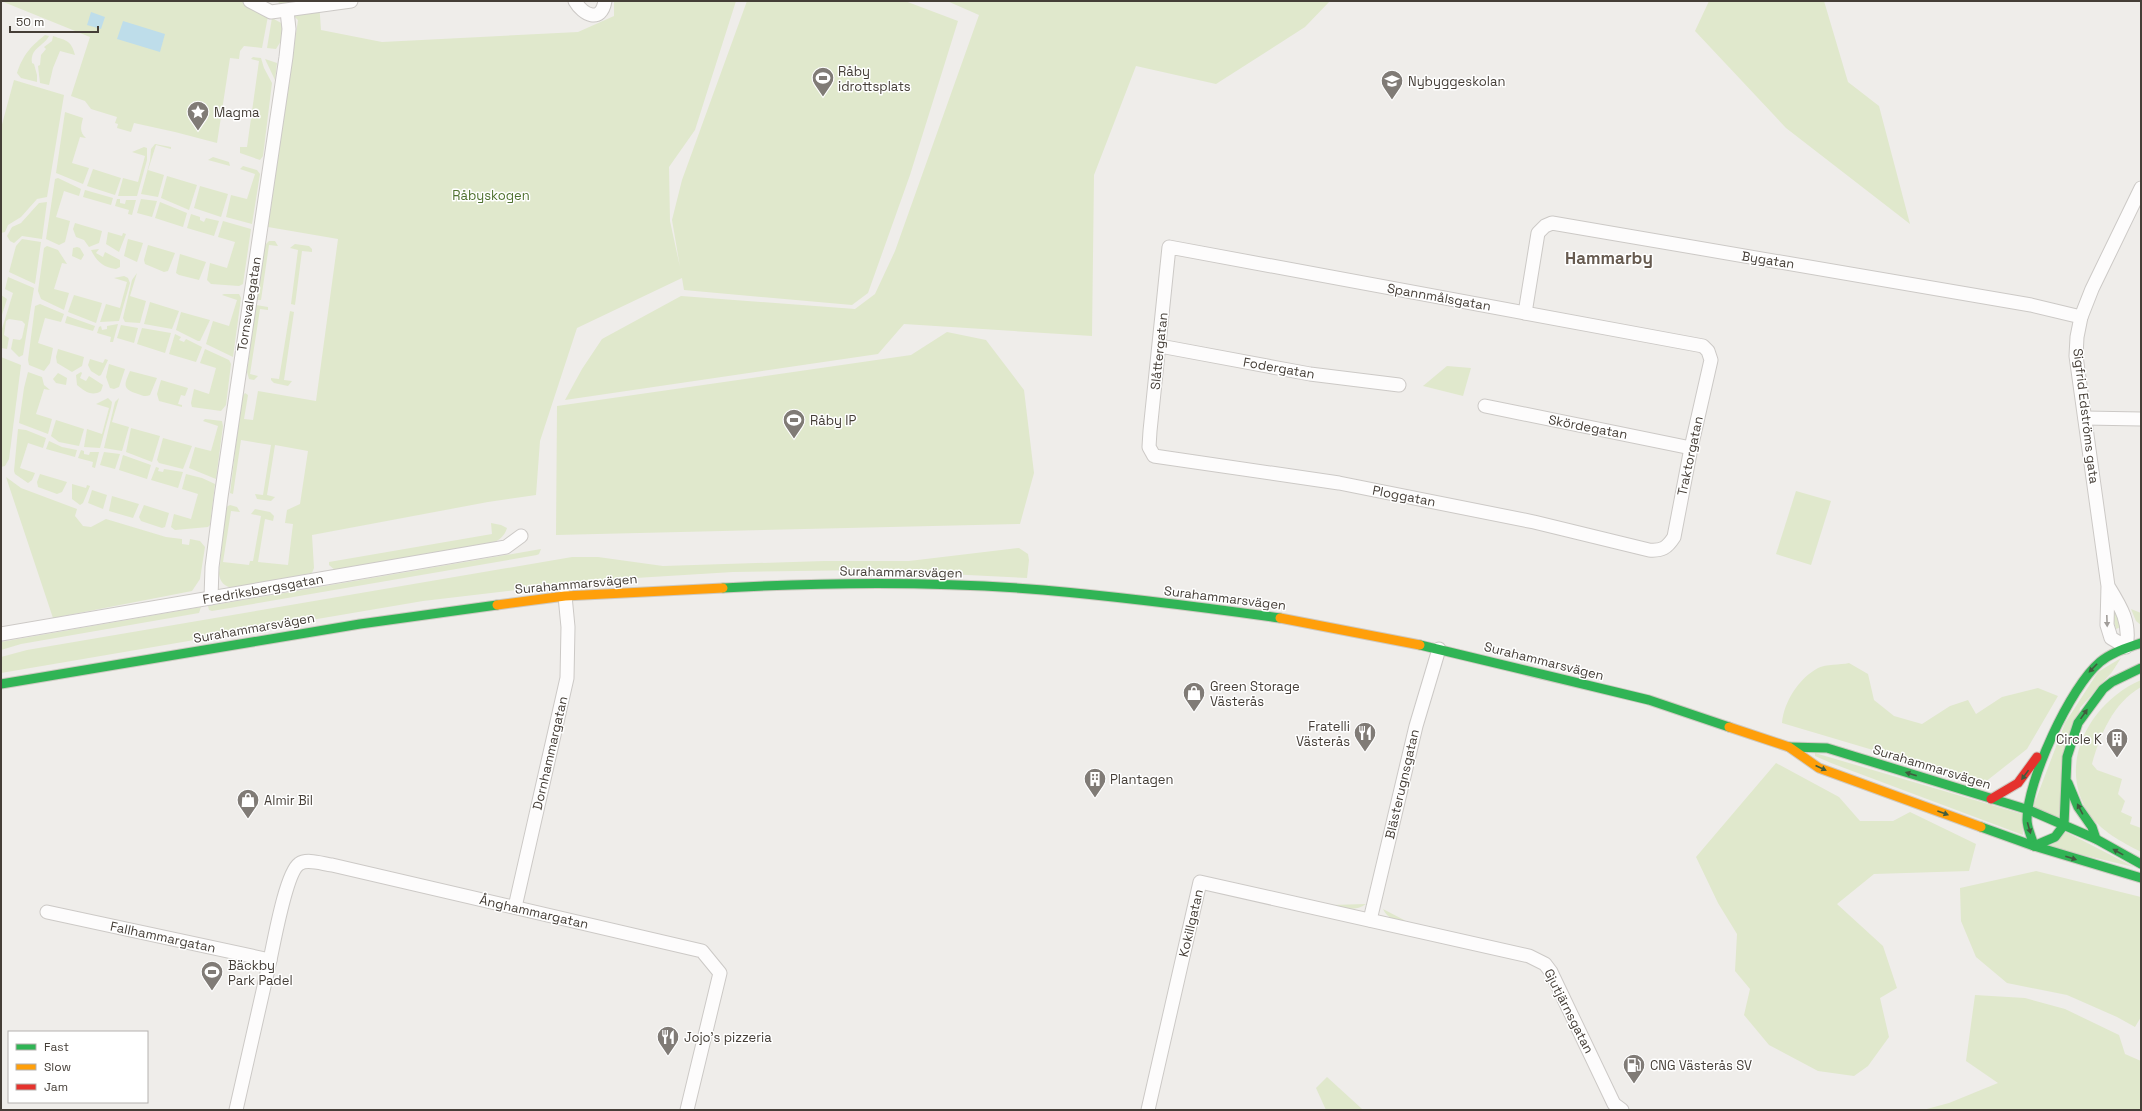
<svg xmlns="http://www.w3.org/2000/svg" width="2142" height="1111" font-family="'Space Grotesk',sans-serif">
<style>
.green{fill:#e0e8cc}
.water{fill:#beddea}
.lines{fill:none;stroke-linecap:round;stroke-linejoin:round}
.street-casing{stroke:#ccc9c6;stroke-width:15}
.fast-casing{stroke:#cec9c1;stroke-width:11}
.slow-casing{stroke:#cec9c1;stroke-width:11}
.jam-casing{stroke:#cec9c1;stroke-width:11}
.street{stroke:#fdfcfc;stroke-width:13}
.fast{stroke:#30b455;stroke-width:9}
.slow{stroke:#ff9f0a;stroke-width:9}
.jam{stroke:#e5322d;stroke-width:9}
.oneway{fill:#a19d9a}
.oneway2{fill:#405c3e}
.labels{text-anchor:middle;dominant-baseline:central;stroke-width:3;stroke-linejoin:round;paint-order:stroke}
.poi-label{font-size:13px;fill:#453e37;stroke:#fff;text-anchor:start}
.park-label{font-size:13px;fill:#4f712f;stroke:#fff}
.street-label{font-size:13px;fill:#453e37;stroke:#fff}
.district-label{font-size:17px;font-weight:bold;fill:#665a4f;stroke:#fff}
</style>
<rect width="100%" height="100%" fill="#efedea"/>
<!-- green -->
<g class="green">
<path d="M1,1H247L268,16L262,48L244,46L240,51L239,59L230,58L217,143L175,132L134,123L131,132L117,128L118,124L115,123L117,117L91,109L85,101L71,96L90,37Z"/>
<path d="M277,1H319L321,30L382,42L578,32L614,16V1H736L695,130L669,167L670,221L680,267L672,220L682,180L747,1H905L958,21L910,175L868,293L852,305L684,290L682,278L577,328L540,441L536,495L488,502L312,535L314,568L312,573L233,588C225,587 220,582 219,574L226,507L230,505L237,507L240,512L231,511L223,562L249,565L250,561H253L261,516L251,514L255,509L270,512L274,516L273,521L265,519L258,562L288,565L293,524L285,523L287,510L300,504L308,451L275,445L267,495L275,497L271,501L257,499L255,494L263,495L271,445L241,440L233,494L230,493L242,397L245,393L248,395L244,419L253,420L258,391L316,401L338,239L268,227L298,20Z"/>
<path d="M947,1H1330L1305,27L1216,84L1136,66L1094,175L1092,336L904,324L878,354L565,400L582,369L602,339L681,296L855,309L875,294L895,251L979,15Z"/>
<path d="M1709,1H1824L1848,82L1879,106L1910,224L1786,128L1695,31Z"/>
<path d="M272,18L283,24L281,41L276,49L267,48Z"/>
<path d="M45,35L49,36C43,47 30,48 32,63L34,64L37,75V82L21,78L17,73C23,55 30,47 45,35Z"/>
<path d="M53,36C67,41 71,40 75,55L60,51L53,68L49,85L40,83L38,66L40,65L41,55L46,49L44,47L52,41Z"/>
<path d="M253,57L261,58L264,68L272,83L263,156L260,160L240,153V147H247L259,61L251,59Z"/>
<path d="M265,59L277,63L275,80Z"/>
<path d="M14,80L64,95L47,197L37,199L21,217L8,225L5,232L1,233V128Z"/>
<path d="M65,112L83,118C81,126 79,132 86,138L80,137L72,163L89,168L83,184L56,173Z"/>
<path d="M155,144L171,147V149L156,145L148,170L164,175L158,197L141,194L150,161L151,149Z"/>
<path d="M144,147L147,148V160L137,196H118L123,178L138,182L145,156L132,152Z"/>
<path d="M213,157L229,162L230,166L208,160Z"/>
<path d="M243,166L257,170L260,174L252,224L226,217L231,195L247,199L255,174L240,169Z"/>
<path d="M93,169L121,178L115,195L87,186Z"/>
<path d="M167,176L197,185L189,210L161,198Z"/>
<path d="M58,178L81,189L79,196L64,191L56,217L70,221L65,242L59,245L46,239L55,179Z"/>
<path d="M200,186L228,194L221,217L194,208Z"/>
<path d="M85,190L113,198L111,205L83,197Z"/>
<path d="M117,199H120V203L125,204L126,200H136L132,215L128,214L129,210L115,206Z"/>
<path d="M141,199L157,201L152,217L137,213Z"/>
<path d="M47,202L42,239L22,236L14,243L10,241L7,236L12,227L21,223L39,203Z"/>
<path d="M160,202L187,213L183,227L155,218Z"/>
<path d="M191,214L200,217V220L204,222L206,218L219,221L214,236L187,228Z"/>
<path d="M223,221L251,229L243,284L239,286L211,284L207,280L210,263L227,268L235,242L218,237Z"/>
<path d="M75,223L102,231L99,243L89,247L84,240L76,237L73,229Z"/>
<path d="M108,232L122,236L123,233L126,234L119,252L106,244Z"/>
<path d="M22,239L41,242L35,284L9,272L16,246Z"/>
<path d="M128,239L143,243L137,262L124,256Z"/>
<path d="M269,241H275L278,246L269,245L261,300H256L265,245Z"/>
<path d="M295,244L309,246L312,249V252L302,251L295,305L291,304L298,250L290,248Z"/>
<path d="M148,245L175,253L168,271L164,272L145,264L144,260Z"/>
<path d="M47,246L58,250L67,264L62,263L54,289L69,293L64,310L41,299L38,291L44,248Z"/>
<path d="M77,247L80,248L84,255L81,260L72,256L73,248Z"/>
<path d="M99,249L96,253L103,257L105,252L120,260V267L116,269C103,267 97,262 91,250Z"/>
<path d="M180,254L206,262L199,280L179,275L176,273Z"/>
<path d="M137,273L130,296L146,301L140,323L125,322L123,318L132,280Z"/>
<path d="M124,276L128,278L130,283L119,321L100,322L106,304L120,308L127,282L114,278Z"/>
<path d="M8,277L34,288L23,355L19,357L11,349L13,339L20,340L22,338L25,324L22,321L9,319L6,321L4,335L9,338L7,349L1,348V332L13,293L5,289Z"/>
<path d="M224,294H239L241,298L233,357L206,344L213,321L229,326L237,300L222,295Z"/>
<path d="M1,295L7,299L1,318Z"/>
<path d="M74,295L102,303L96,323L68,312Z"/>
<path d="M150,302L179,311L172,329L144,324Z"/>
<path d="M40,304L64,314L61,322L45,318L38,343L53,348L50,363L44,371L29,365L28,360L35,306Z"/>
<path d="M256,305L268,307V310L260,309L250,374L258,376L254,380L249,379L247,372Z"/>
<path d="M290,311L294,312L284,380L292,381L288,386L274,383L271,380V378L279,379Z"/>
<path d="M181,312L210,320L200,341H198L176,330Z"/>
<path d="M67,316L95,326L93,331L65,323Z"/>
<path d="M118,324L113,342H110L111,337L97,333L99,327L101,326L102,330L107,329V326Z"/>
<path d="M121,325L138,328L134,343L117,338Z"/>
<path d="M142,328L171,333L165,353L137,344Z"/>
<path d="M947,332L986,340L1024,390L1034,473L1020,524L556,535L557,406L911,355Z"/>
<path d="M175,334L181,337L179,340L184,342L186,339L202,347L196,362L169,354Z"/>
<path d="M58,349L84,357L82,366L72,372L57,363L56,357Z"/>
<path d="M205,349L229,360L231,364L226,405L221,411L192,407L191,403L194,389L209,394L216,368L200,363Z"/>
<path d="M1,357L21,365L9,459L5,466L1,467Z"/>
<path d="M90,359L103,363L105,359L108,360L101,375L99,376L91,371L88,365Z"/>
<path d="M109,364L125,369L119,387L114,389L110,388L106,377Z"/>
<path d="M1447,366L1471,368L1463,396L1423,386Z"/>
<path d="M130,371L157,378L150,395C146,397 143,396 138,394C122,389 124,385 130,371Z"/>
<path d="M28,372L42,377L44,385L50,390L44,389L36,414L52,419L48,434L19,423L24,388Z"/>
<path d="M81,372L82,373L80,378L86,381L89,376L103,385L101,391C92,397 84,391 77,385L76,375Z"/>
<path d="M58,373L67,378L66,385L56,383L53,379Z"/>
<path d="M161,380L188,388L185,396L181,395L178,404L182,405V407L159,401L157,394Z"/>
<path d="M108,398L112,402L111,408L100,448L84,447L87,429L102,434L109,408L96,404Z"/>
<path d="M119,398L112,422L129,427L122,451L104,448L115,402Z"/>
<path d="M205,419L222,421L223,426L216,479L189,468L195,447L211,451L218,426L203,421Z"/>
<path d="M56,420L84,429L79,446L59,442L51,436Z"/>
<path d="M131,428L160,436L152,462L126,452Z"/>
<path d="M18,429L26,430L46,438L43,448L28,443L20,468L35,473L32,480L28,483L15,474L14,471Z"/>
<path d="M163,438L192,446L183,469L159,463L157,460Z"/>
<path d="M49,441L62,447L77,450L75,457L46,449Z"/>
<path d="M81,450L84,451V454L89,455L90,452H99L95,468L92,467L93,462L78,458Z"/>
<path d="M104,452L120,454L115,469L100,465Z"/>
<path d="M123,455L151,465L147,479L119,470Z"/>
<path d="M156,467L159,468L158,471L163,472L164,469L183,472L178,488L151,480Z"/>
<path d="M40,474L67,482L62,492L57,494L38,487L37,482Z"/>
<path d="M186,474L202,478L215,484L210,525L208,527L175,530L171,527L174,514L191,519L198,494L182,489Z"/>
<path d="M6,477L21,488L77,509L75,516L83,526L91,527L106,519L166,537L182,539V544L189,545L190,539L200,541L205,547L200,579L192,591L53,618Z"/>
<path d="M72,484L86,488L87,485L90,486L83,503L80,505L72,499Z"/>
<path d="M92,490L107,495L103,509L88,503Z"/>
<path d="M1796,491L1831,501L1811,565L1776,554Z"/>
<path d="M112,496L139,504L133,518L109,511Z"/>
<path d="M144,505L169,513L165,527L162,528L141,521L139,517Z"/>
<path d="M491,523L501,525L507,528C505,536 498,541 491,544L335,570L329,565V562L492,534Z"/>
<path d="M1019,548L1028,554L1029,560L1027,578L867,570L733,572L603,580L423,601L1,673V657L27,650L572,557H598L663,566L824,561H909Z"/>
<path d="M541,549L539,554L537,555L212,611L209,610L208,606Z"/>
<path d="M2113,605L2121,627L2116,629L2113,618Z"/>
<path d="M201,607L199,613L21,644L1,650V642Z"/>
<path d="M2131,609L2141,613V625L2136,621Z"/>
<path d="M2121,658L2112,672L2080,708L2060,818L2033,807L2065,723L2098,672Z"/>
<path d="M1849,663L1868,674L1874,700L1894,716L1922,724L1950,706L1968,700L1976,714L2002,697L2038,688L2058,696L2027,749L1984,783L1782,723C1784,702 1798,679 1818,668C1826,664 1840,665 1849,663Z"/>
<path d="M2141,680V687C2113,703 2100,735 2092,764L2097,770L2122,779L2118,794L2125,801L2121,812L2132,817L2130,824L2141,828V852C2122,842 2100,831 2088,812C2056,762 2092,701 2141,680Z"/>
<path d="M1815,753L2022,814L2023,835L1831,763L1815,756Z"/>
<path d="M1776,763L1839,797L1860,821H1893L1910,812L1976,844L1969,871L1874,874L1837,904L1883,946L1897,988L1880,998L1889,1037L1868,1066L1854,1076L1818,1071L1769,1045L1744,1015L1750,989L1735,971L1737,934L1718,903L1696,857Z"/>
<path d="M2066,832L2134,867L2049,847Z"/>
<path d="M2036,871L2141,897V1017L2135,1027L2117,1017L2067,995L2007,983L1976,957L1961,921L1960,888Z"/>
<path d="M1366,904C1355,912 1343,908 1331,905Z"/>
<path d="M1383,909L1404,920L1407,922C1397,920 1387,919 1383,909Z"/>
<path d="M1975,995L2025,998L2065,1009L2119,1035L2125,1054L2141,1061L2140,1110H1923L1949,1103L1998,1083L1966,1061Z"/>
<path d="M1327,1077L1362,1109L1363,1110H1326L1316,1088Z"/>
</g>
<!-- water -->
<g class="water">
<path d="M91,12L105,17L101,29L87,25Z"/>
<path d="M123,21L165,34L160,52L117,39Z"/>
</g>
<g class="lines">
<!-- street casing -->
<g class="street-casing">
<g id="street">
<path d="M250,1L271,12L351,1"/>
<path d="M575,1C583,15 601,24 605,1"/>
<path d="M1169,247L1703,346L1708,351L1711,360L1691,448L1674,537C1667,548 1662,551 1649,550L1534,522L1339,483L1154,456L1149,447L1150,431Z"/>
<path d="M1525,313L1538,233L1545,226L1552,223L2031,305L2081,317"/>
<path d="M1160,346L1310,374L1399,385"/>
<path d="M1485,406L1691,448"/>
<path d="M2085,418L2141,419"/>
<path d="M2108,586C2121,607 2131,623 2126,647L2111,638L2107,625L2108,586L2076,356L2077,337L2081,317L2092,289L2141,188"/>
<path d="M211,598L212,567L221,497L286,57L289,29L287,11"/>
<path d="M1,634L506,547L521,536"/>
<path d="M515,907L567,678L568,627L565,596"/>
<path d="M47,912L270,960L236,1110"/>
<path d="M1370,920L1416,726L1439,649"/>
<path d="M270,960C274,942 286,873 299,864C307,858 323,864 332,865L702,951L720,973L687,1110"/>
<path d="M1148,1110L1200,882L1529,956L1545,964L1551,972L1614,1104L1622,1110"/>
</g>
</g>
<!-- fast casing -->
<g class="fast-casing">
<g id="fast">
<path d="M723,588C829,582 937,581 1043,590C1122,597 1201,607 1280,618"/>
<path d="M1420,645L1649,700L1729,727"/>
<path d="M1,684L360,624L497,605"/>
<path d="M1789,747L1827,748L2029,810L2096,839L2141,864"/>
<path d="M2068,783L2078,807L2092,827L2096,839"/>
<path d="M1981,827L2034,846L2141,878"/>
<path d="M2034,846C2032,838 2027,828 2027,820C2027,781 2070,687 2100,662C2112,652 2127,648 2141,643"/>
<path d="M2034,846L2055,837L2064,825L2067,757L2078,723L2103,689L2112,682L2141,668"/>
</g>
</g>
<!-- slow casing -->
<g class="slow-casing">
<g id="slow">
<path d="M497,605L565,596L723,588"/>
<path d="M1280,618L1420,645"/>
<path d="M1729,727L1789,747L1819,768L1981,827"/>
</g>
</g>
<!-- jam casing -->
<g class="jam-casing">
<path id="jam" d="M1991,799L2018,783L2037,757"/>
</g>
<!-- street -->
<use href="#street" class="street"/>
<!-- fast -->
<use href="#fast" class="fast"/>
<!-- slow -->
<use href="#slow" class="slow"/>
<!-- jam -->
<use href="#jam" class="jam"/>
</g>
<!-- one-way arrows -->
<defs><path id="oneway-solid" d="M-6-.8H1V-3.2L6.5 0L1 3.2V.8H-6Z"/></defs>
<use class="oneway" href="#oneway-solid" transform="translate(2107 621) rotate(88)"/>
<g class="oneway2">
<use href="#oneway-solid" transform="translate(2093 668) rotate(134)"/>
<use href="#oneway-solid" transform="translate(2084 714) rotate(-55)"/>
<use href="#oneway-solid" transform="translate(1821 768) rotate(25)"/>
<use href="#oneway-solid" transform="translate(1911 774) rotate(-163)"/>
<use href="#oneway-solid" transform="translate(2025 775) rotate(126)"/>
<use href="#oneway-solid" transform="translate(2080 809) rotate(-118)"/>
<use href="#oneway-solid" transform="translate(1943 813) rotate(20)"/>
<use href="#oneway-solid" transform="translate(2029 828) rotate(74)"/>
<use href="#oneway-solid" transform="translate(2118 852) rotate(-151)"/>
<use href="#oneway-solid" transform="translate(2071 858) rotate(18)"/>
</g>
<!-- icons -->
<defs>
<g id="stadium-pin" transform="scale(1.15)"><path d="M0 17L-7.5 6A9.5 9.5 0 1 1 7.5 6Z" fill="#807b76" stroke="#fff"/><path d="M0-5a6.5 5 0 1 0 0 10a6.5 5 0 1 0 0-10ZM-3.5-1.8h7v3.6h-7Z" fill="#fff"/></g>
<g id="school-pin" transform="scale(1.15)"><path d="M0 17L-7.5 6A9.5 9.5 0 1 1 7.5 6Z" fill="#807b76" stroke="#fff"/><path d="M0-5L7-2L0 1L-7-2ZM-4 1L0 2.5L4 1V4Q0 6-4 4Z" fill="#fff"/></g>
<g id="sight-pin" transform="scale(1.15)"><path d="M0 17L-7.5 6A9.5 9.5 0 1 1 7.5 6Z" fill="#807b76" stroke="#fff"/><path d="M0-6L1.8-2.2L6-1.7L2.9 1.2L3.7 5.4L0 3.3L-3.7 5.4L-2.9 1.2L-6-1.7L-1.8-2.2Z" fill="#fff"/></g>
<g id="shop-pin" transform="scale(1.15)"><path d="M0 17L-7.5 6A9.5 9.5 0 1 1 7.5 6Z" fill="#807b76" stroke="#fff"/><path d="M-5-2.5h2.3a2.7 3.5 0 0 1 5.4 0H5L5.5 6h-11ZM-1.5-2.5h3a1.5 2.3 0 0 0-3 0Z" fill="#fff"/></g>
<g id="restaurant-pin" transform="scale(1.15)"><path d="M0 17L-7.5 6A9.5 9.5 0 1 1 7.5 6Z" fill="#807b76" stroke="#fff"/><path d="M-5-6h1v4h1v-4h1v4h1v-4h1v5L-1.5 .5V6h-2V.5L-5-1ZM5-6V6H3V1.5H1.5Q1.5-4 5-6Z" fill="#fff"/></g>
<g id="building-pin" transform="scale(1.15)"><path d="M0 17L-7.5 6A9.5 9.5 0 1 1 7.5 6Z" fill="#807b76" stroke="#fff"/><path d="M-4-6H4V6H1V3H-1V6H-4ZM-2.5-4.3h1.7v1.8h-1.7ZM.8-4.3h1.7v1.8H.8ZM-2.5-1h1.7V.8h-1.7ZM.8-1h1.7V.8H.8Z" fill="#fff"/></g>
<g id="fuel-pin" transform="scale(1.15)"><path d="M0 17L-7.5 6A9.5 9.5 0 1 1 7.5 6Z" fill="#807b76" stroke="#fff"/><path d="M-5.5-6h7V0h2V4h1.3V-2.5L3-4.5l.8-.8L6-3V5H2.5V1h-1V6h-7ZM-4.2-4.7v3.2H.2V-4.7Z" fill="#fff"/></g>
</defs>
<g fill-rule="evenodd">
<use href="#stadium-pin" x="823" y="78"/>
<use href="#school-pin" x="1392" y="81"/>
<use href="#sight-pin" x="198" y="112"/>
<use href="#stadium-pin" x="794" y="420"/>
<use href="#shop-pin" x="1194" y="693"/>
<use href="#restaurant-pin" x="1365" y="733"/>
<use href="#building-pin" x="2117" y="739"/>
<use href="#building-pin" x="1095" y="779"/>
<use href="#shop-pin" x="248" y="800"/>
<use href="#stadium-pin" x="212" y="972"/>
<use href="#restaurant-pin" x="668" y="1037"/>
<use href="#fuel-pin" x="1634" y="1065"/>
</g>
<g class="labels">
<!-- poi labels -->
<g class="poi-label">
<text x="838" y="71">Råby<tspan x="838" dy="15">idrottsplats</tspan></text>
<text x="1408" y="81">Nybyggeskolan</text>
<text x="214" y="112">Magma</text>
<text x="810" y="420">Råby IP</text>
<text x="1210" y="686">Green Storage<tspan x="1210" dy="15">Västerås</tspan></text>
<text x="1350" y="726" text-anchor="end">Fratelli<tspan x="1350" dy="15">Västerås</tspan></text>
<text x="2102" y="739" text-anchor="end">Circle K</text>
<text x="1110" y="779">Plantagen</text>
<text x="264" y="800">Almir Bil</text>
<text x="228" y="965">Bäckby<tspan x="228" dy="15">Park Padel</tspan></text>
<text x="684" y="1037">Jojo's pizzeria</text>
<text x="1650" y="1065">CNG Västerås SV</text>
</g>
<!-- park labels -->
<g class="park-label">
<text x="491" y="195">Råbyskogen</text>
</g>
<!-- street labels -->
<g class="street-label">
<text transform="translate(1768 260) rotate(9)">Bygatan</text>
<text transform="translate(1439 297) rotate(10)">Spannmålsgatan</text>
<text transform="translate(249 304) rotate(-81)">Tornsvalegatan</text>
<text transform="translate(1159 351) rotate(-84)">Slåttergatan</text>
<text transform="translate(1279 368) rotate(10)">Fodergatan</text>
<text transform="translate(2086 416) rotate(83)">Sigfrid Edströms gata</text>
<text transform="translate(1588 427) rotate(11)">Skördegatan</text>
<text transform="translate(1690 456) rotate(-78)">Traktorgatan</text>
<text transform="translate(1404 496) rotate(11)">Ploggatan</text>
<text transform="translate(901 572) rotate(1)">Surahammarsvägen</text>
<text transform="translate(576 584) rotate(-5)">Surahammarsvägen</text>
<text transform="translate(263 589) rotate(-10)">Fredriksbergsgatan</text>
<text transform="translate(1225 598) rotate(7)">Surahammarsvägen</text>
<text transform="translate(254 628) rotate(-10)">Surahammarsvägen</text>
<text transform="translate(1544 661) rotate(14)">Surahammarsvägen</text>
<text transform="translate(550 753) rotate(-77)">Dornhammargatan</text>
<text transform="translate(1932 767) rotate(17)">Surahammarsvägen</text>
<text transform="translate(1402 784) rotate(-77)">Blästerugnsgatan</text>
<text transform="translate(534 912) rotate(13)">Ånghammargatan</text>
<text transform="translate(1191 923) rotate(-77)">Kokillgatan</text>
<text transform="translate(163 937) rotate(12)">Fallhammargatan</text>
<text transform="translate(1569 1011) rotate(63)">Gjutjärnsgatan</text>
</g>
<!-- district labels -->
<g class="district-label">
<text x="1609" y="258">Hammarby</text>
</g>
</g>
<!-- border -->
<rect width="2142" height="1111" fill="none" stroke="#453e37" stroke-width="4"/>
<!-- legend -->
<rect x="8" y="1031" width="140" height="72" fill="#ffffff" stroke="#b5b2af"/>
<rect x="16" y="1044" width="20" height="6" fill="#30b455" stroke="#b5b2af"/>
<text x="44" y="1051" font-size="12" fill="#453e37">Fast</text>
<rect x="16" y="1064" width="20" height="6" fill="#ff9f0a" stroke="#b5b2af"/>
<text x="44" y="1071" font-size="12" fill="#453e37">Slow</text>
<rect x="16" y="1084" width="20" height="6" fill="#e5322d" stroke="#b5b2af"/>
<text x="44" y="1091" font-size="12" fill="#453e37">Jam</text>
<!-- scale -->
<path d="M10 26v6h88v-6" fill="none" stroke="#453e37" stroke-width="2"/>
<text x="16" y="26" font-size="12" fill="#453e37" stroke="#ffffff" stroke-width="3" paint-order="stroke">50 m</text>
</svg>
